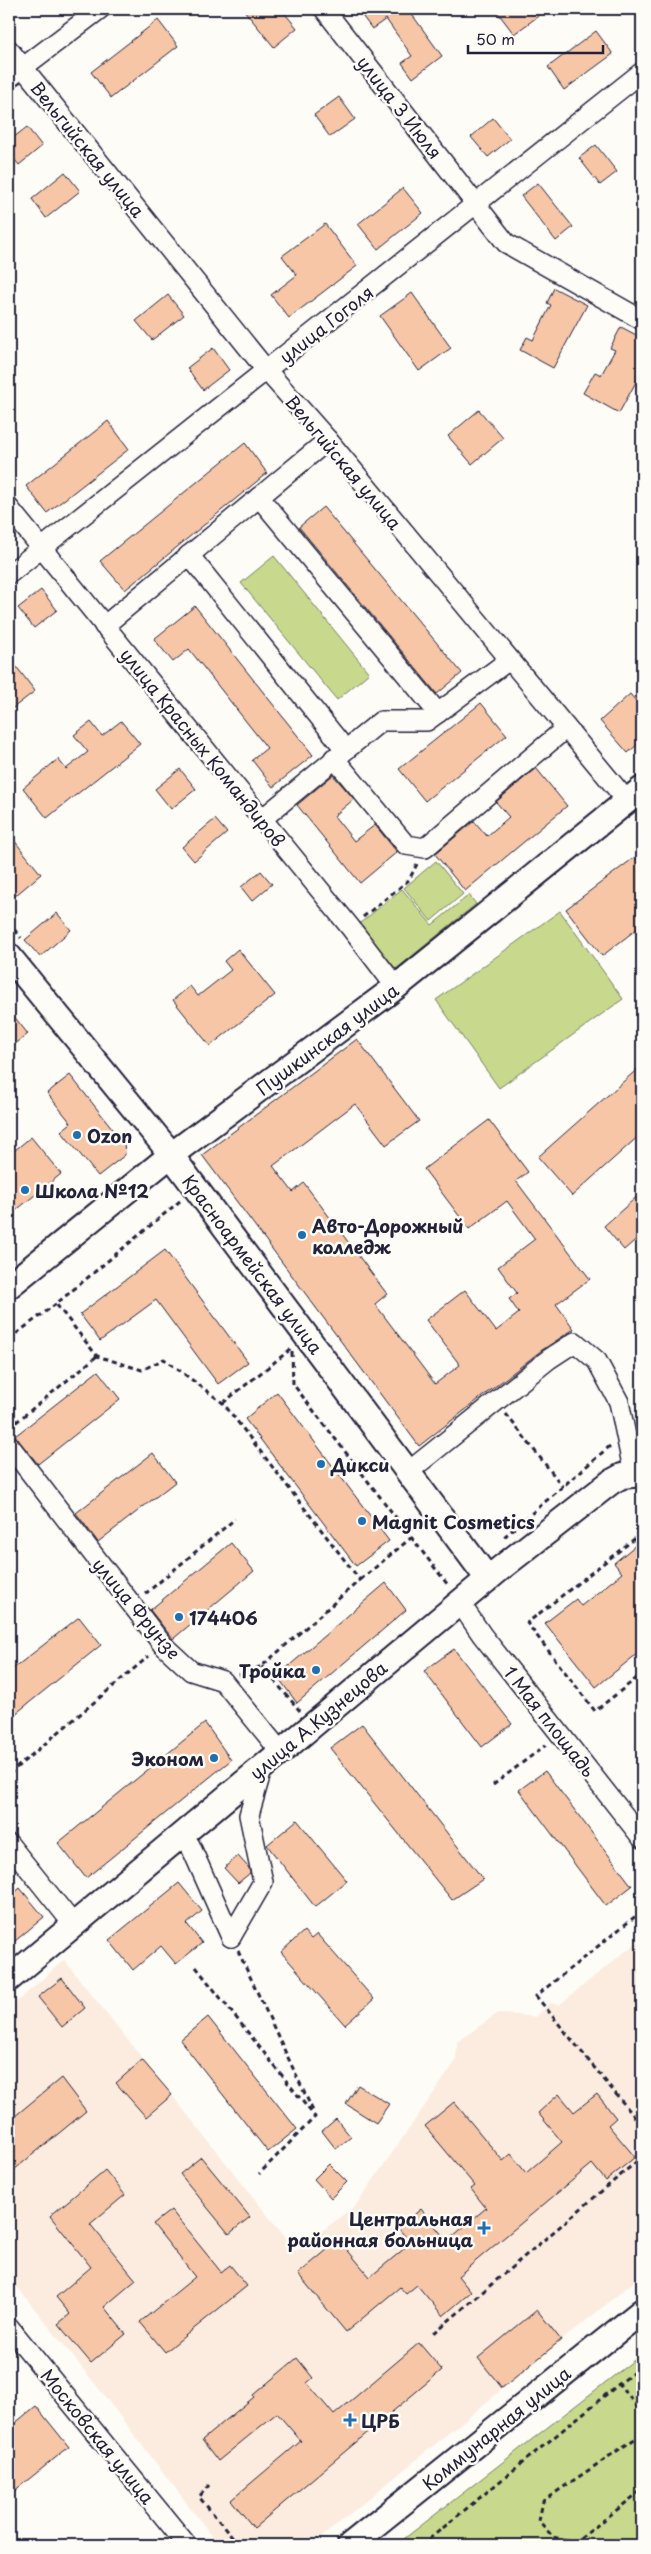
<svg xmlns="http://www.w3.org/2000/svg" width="651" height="2554" font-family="'Playpen Sans',sans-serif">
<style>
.built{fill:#fbecdf}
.green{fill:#c8d98d;stroke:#757e64}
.building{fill:#f7c6a7;stroke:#22223b}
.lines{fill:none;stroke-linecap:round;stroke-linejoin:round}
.minor-casing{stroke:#22223b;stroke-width:22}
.major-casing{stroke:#22223b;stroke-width:28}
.path{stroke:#22223b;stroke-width:3;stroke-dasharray:5 4;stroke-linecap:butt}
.minor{stroke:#fdfcf7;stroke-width:19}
.major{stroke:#fdfcf7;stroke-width:24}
.poi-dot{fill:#1f6fb2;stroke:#fdfcf7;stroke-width:2}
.labels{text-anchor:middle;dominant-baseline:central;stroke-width:5;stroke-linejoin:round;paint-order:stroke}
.street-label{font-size:18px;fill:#22223b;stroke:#fdfcf7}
.poi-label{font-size:18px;font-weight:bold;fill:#22223b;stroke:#fdfcf7;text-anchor:start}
</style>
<rect width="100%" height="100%" fill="#fdfcf7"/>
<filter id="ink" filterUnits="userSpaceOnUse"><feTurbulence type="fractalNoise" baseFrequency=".02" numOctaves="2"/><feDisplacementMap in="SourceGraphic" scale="10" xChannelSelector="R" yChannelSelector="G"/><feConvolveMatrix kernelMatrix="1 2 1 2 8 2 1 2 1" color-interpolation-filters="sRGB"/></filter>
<g filter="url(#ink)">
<!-- built -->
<path class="built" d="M642,1938V2275L312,2545H219L96,2385L9,2277V2009L64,1960L296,2251L356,2205L456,2061L457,2042L498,2013L536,2017L550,2003L559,2005Z"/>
<!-- green -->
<g class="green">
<path d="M274,556L369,673L337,700L241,583Z"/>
<path d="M436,861L463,894L431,921L404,888Z"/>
<path d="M402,889L432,925L469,895L476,904L396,969L359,924Z"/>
<path d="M560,911L623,999L499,1088L436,1000Z"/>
<path d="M642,2354V2545H396Z"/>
</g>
<!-- building -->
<g class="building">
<path d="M243,9H281L297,28L274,47Z"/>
<path d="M357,9H408L442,56L413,78L402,63L412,56L386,19L372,29Z"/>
<path d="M495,9H548L514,34Z"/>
<path d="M158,20L178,46L111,98L91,72Z"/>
<path d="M596,31L613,54L564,90L548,67Z"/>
<path d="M339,97L355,119L330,137L314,115Z"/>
<path d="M493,118L510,139L488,157L471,137Z"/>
<path d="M27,127L42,146L19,165L9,153V141Z"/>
<path d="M596,145L617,172L600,185L579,158Z"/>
<path d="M65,172L80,191L46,218L32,199Z"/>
<path d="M538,183L573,227L556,241L521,196Z"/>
<path d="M403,188L423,213L378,249L358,224Z"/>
<path d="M325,224L357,266L289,318L271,295L297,275L282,256Z"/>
<path d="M554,288L587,305L553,368L520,350L527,337L533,340L551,305L547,303Z"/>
<path d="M412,293L451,348L419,371L380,316Z"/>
<path d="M168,295L184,315L152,340L136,321Z"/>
<path d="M621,327L642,338V371L619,413L583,393L595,372L601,375L615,350L610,348Z"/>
<path d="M213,348L229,370L203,390L187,368Z"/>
<path d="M479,410L503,438L472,464L448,436Z"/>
<path d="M108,421L129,449L47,513L26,486Z"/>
<path d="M245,443L267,473L125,590L100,561Z"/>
<path d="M323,507L462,673L437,694L299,527Z"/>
<path d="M41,590L57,610L34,628L18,608Z"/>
<path d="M195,606L313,755L273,787L252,760L267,748L189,649L173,662L154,639Z"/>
<path d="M9,657L35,691L9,711Z"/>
<path d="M630,694L642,708V740L628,753L600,721Z"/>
<path d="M481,703L507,735L425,801L399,769Z"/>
<path d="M121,721L140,744L47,818L23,788L58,759L66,769L88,752L74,735L91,722L102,736Z"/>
<path d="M536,768L567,806L465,891L435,854L474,821L487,836L509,817L496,802Z"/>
<path d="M180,769L196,789L171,809L155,789Z"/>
<path d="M333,775L354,799L334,816L354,841L375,825L397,852L360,883L297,805Z"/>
<path d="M215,819L227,833L194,861L182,847Z"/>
<path d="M9,834L41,874L9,901Z"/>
<path d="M635,857L642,866V925L602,956L566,909Z"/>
<path d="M261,871L272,884L252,901L241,887Z"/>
<path d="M57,913L71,930L40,957L25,940Z"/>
<path d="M238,949L275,995L210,1046L173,1000L190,986L198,996L231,970L224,961Z"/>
<path d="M9,1010L28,1034L9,1049Z"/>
<path d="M357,1039L419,1121L386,1145L355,1104L273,1166L293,1192L304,1183L387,1294L375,1304L435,1384L460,1365L426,1320L465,1290L496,1331L519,1313L509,1299L517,1293L498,1267L535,1239L507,1201L469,1229L424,1169L489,1120L528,1172L516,1181L590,1279L556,1304L574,1329L542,1350L419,1446L202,1155Z"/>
<path d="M642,1065V1133L572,1196L538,1157Z"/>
<path d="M70,1075L124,1143L125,1155L98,1176L61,1131L71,1123L47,1093Z"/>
<path d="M31,1137L61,1174L9,1216V1155Z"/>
<path d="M642,1192V1234L624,1250L604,1226Z"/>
<path d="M165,1250L248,1362L218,1384L156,1300L100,1341L80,1314Z"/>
<path d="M98,1371L120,1399L38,1464L15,1436Z"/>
<path d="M277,1392L389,1541L356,1566L245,1419Z"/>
<path d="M153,1453L175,1482L98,1542L76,1513Z"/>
<path d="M642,1540V1650L596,1687L545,1623L576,1599L581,1606L622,1573L614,1563Z"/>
<path d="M231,1543L254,1571L173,1639L150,1610Z"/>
<path d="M386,1583L406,1610L297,1703L277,1676Z"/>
<path d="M79,1617L101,1645L9,1719V1672Z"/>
<path d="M454,1649L512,1724L482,1747L424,1671Z"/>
<path d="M205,1723L231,1760L86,1878L58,1843Z"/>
<path d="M362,1724L483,1879L452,1900L330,1748Z"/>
<path d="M545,1771L632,1886L606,1906L519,1790Z"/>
<path d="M297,1820L347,1881L315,1907L267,1845Z"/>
<path d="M238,1856L249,1868L250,1873L238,1883L224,1868Z"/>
<path d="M179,1883L202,1911L187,1924L202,1943L176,1964L161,1946L133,1970L109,1940Z"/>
<path d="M20,1888L44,1917L9,1946V1898Z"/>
<path d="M304,1931L311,1939L317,1934L374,1999L345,2025L281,1952Z"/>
<path d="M62,1978L85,2008L62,2027L38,1997Z"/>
<path d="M208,2017L297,2129L268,2152L180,2040Z"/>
<path d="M142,2060L172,2095L146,2117L116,2083Z"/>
<path d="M61,2078L86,2111L9,2174V2121Z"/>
<path d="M358,2085L389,2104L376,2123L346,2104Z"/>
<path d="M559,2094L574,2112L597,2094L616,2118L608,2125L635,2157L606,2181L592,2164L458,2276L471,2292L443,2316L417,2285L406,2294L400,2287L346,2332L298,2274L339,2240L370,2277L411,2243L398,2228L421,2209L447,2241L486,2208L471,2189L475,2186L425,2126L454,2102L503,2161L511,2154L526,2173L562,2142L538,2113Z"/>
<path d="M336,2119L351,2137L336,2149L322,2131Z"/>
<path d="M201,2157L250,2217L229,2234L180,2174Z"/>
<path d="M329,2164L347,2182L331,2198L314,2179Z"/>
<path d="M105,2170L125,2195L90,2224L136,2280L104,2307L126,2334L91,2363L58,2324L70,2314L56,2297L91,2267L50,2216Z"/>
<path d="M171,2210L221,2272L230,2265L247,2286L165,2352L140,2322L195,2277L153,2224Z"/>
<path d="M537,2310L561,2340L502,2388L478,2358Z"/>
<path d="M419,2343L442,2370L254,2528L231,2500L301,2441L277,2413L218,2461L202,2440L254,2397L253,2395L297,2358L313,2378L307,2383L334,2415Z"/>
<path d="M36,2406L69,2447L9,2495V2428Z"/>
</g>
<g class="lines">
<!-- minor casing -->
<g class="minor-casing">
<g id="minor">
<path d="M324,9L506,243L642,320"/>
<path d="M9,50L267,371L328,440L627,801"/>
<path d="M9,78L100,9"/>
<path d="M259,497L438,713"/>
<path d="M9,508L350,927L396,987"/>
<path d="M189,555L345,749"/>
<path d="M9,574L642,72"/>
<path d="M104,626L328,440"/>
<path d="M334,758L406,845L425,848L566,728"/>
<path d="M262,819L381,721H427L509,660"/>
<path d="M9,1445L163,1645L191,1671L223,1681L280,1751"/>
<path d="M408,1472L549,1359L575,1342L597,1361L619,1402L634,1474"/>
<path d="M460,1603L482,1635L642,1838"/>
<path d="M181,1835L190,1845L231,1937"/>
<path d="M9,1844L73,1924"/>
<path d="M231,1937L263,1882L249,1815L263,1766"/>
<path d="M9,2327L187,2545"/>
</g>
</g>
<!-- major casing -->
<g class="major-casing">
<g id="major">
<path d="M9,956L162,1143L488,1579"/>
<path d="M9,1286L171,1155L396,987L642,789"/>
<path d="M9,1979L501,1568L611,1482L622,1476L642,1474"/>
<path d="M350,2545L642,2311"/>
</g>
</g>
<!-- path -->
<g class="path">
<path d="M9,596L14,592"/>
<path d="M363,917L409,880L417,864"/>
<path d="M9,923L21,938"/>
<path d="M180,1201L56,1304L97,1356L142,1370L164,1359L223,1403L360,1580L262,1666L239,1675"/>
<path d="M9,1339L56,1304"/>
<path d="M292,1352L293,1384L448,1585"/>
<path d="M223,1403L291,1349"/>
<path d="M506,1414L563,1487"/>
<path d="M9,1428L97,1356"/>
<path d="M642,1533L527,1623L595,1711L642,1674"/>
<path d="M504,1537L610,1446"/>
<path d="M360,1580L411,1538"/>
<path d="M145,1594L235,1519"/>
<path d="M262,1666L300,1711"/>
<path d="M9,1774L149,1656"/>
<path d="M493,1785L546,1745"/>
<path d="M642,1911L536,1996L642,2126"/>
<path d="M238,1951L313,2111"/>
<path d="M196,1967L315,2117L259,2174"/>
<path d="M434,2333L642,2157"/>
<path d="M642,2366L619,2384L642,2412"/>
<path d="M209,2485L199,2497L236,2541V2545"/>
<path d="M576,2542L553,2537L539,2521L543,2501L642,2434"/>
<path d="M422,2545L619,2384"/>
<path d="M578,2545L576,2542L642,2490"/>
</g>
<!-- minor -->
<use href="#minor" class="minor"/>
<!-- major -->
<use href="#major" class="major"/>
</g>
</g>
<!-- markers -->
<g class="poi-dot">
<circle cx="77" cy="1135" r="5"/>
<circle cx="25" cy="1190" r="5"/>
<circle cx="302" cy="1235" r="5"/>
<circle cx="321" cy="1464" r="5"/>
<circle cx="362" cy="1521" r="5"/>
<circle cx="179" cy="1617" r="5"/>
<circle cx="316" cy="1670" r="5"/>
<circle cx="214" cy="1758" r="5"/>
<path d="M481.5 2220.5h5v5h5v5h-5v5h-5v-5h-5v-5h5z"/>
<path d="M347.5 2412.5h5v5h5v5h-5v5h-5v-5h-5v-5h5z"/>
</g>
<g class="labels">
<!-- street labels -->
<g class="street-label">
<text transform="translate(400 107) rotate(52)">улица 3 Июля</text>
<text transform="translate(88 149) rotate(51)">Вельгийская улица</text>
<text transform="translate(326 324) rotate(-38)">улица Гоголя</text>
<text transform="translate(344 462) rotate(50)">Вельгийская улица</text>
<text transform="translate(203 747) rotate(51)">улица Красных Командиров</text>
<text transform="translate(327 1039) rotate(-37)">Пушкинская улица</text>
<text transform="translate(253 1264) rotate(53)">Красноармейская улица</text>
<text transform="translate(137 1608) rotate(50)">улица Фрунзе</text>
<text transform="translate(318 1720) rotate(-40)">улица А.Кузнецова</text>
<text transform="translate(550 1721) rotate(52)">1 Мая площадь</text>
<text transform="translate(496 2428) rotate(-39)">Коммунарная улица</text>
<text transform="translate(98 2436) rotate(51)">Московская улица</text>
</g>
<!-- poi labels -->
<g class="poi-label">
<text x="87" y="1135">Ozon</text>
<text x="35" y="1190">Школа №12</text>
<text x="312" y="1225">Авто-Дорожный<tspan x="312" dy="21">колледж</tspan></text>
<text x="331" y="1464">Дикси</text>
<text x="372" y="1521">Magnit Cosmetics</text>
<text x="189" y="1617">174406</text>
<text x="306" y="1670" text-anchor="end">Тройка</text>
<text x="204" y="1758" text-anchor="end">Эконом</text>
<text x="473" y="2218" text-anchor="end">Центральная<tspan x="473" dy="21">районная больница</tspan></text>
<text x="361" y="2420">ЦРБ</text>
</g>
</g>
<!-- margin -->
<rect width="651" height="2554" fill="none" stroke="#fdfcf7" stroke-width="30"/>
<rect x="15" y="15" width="621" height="2524" fill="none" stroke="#22223b" stroke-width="2" filter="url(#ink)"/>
<!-- scale -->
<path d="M468 45v8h135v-8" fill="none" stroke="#22223b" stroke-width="2.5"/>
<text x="476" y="45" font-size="15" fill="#22223b" stroke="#fdfcf7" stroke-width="4" paint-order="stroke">50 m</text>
</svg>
